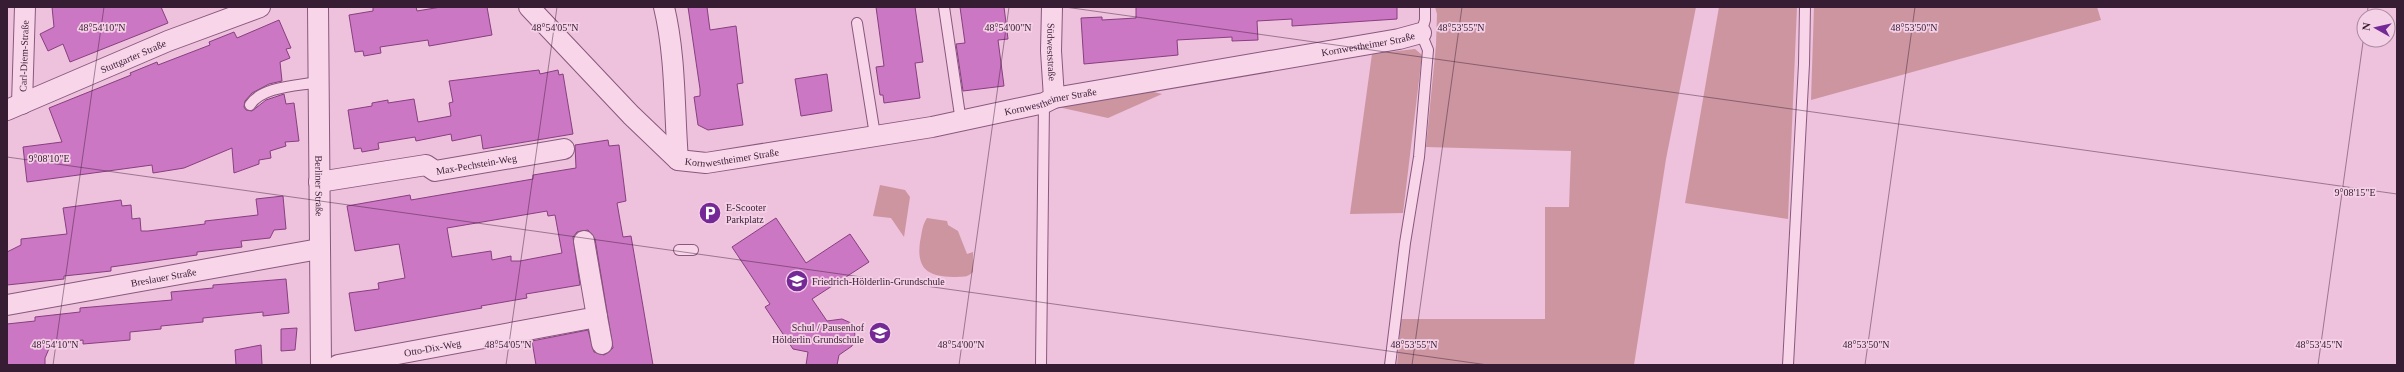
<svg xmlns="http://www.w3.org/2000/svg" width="2404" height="372" font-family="'Times New Roman',serif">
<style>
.green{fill:#cc95a0}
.building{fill:#cc77c3;stroke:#873f80;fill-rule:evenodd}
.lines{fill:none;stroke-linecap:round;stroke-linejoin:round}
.service-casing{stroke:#87597d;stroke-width:12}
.minor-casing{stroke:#87597d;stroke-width:22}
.service{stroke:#f9d5ea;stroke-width:10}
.minor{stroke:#f9d5ea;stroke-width:20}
.ticks{fill:none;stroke:#371d33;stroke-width:1;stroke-opacity:0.45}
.labels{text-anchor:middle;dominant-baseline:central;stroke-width:3.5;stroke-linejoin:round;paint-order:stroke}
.street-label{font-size:10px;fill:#371d33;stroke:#f5d1e7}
.poi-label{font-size:10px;fill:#371d33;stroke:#f5d1e7;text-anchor:start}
.ticks-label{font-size:10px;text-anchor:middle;fill:#371d33;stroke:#f5d1e7;stroke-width:3.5;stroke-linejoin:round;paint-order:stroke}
</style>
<rect width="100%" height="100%" fill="#eec1dc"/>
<!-- green -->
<g class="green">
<path d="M1435,7H1696L1666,159L1634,365H1397L1401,319H1545V207H1569L1571,151L1426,147L1436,45L1437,14Z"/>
<path d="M1719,7H1797L1788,219L1685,203Z"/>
<path d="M1814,7H2097L2101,20L1811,100Z"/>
<path d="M1415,49L1422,55L1403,213L1350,214L1372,54Z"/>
<path d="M1150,91L1162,94L1108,118L1058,107Z"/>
<path d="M880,185L905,190L910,197L904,237L891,218L873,216Z"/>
<path d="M927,218L947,221L948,225L958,231L967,254L973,252V272C966,278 965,276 957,277C930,277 916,271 920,242C922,233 922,225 927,218Z"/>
</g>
<!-- building -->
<g class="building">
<path d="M52,7H161L168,23L70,62L63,44L48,51L40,34L54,27Z"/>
<path d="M373,7H416L417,11L441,7H487L492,35L429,46L428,40L380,47L381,53L364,56L363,51L355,52L349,15L373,11Z"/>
<path d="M688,7H707L710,30L736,26L743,83L737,84L743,125L708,130L698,125L694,97L700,96V89Z"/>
<path d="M876,7H915L923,62L915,63L920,98L884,103L883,95H880L876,67L884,66Z"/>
<path d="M960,7H1004L1008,39L998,40L1004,86L963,91L956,44L965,43Z"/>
<path d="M1136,7H1397V19L1292,26V19L1257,21L1258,40L1232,41V37L1177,40L1178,55L1084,64L1081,18L1102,17V20L1136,18Z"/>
<path d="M279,20L291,48L286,49L290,58L280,62L282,81L269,84L252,93L245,101L244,107L246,110L252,111L266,100L284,94L286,104L294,103L299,141L285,142L286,146L270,151L271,158L259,160V164L234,173L232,148L184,168L153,173L152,165L27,182L23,147L62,142L49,108L131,75L130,73L157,62L158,65L210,45L209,42L234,32L237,38Z"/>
<path d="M539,70L540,74L558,70L559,75L563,74L573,134L483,149L481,135L452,141L451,134L416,141L415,137L378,143L379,149L362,152L361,148L354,149L348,110L372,106V103L388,100V103L414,99L418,122L451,116L449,103L453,102L449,81Z"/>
<path d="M827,74L832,111L801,116L795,79Z"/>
<path d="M608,140L609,146L619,145L626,201L617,203L623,237L631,236L653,365H536L532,341L588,330L594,352L604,355L613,348L595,239L588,230L577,232L573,237L580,285L526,294L527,298L481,306L482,308L355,331L349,293L379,289L378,283L405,278L399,244L355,251L347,206L410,195L411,200L533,179V175L576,168L575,145ZM547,211L548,216L555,215L562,253L520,261H511V256L492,260L491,251L452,257L447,228Z"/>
<path d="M283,196L286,229L274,230L270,238L241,241L242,247L197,252V255L111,267V271L64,276V279L7,285V252L21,245V239L67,234L63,208L121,200L122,206L131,205L132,219L140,218L141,231H148L205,224V221L258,215L256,199Z"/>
<path d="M776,218L806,263L850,234L869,262L812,299L827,321L842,319L851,323L854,327L855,336L852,346L839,355L837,365H806L808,352L793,349L765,307L770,304L732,247Z"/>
<path d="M286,279L289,313L263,316V312L203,318V322L161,326V329L130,332V340L83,344V340L51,344L45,358V365H7V324L35,321V317L80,312V308L172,300L171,292L213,288V285Z"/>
<path d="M297,328L295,350L281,351V329Z"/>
<path d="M261,345L262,365H236L235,350Z"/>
</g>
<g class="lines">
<!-- service casing -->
<g class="service-casing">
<g id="service">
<path d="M944,7L961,122"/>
<path d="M857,23L875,135"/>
<path d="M250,105C262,86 298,86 318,82"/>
<path d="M679,250H693"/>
<path d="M1041,365L1044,103"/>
<path d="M1390,365L1405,243L1419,157L1428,50L1421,33L1425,20V7"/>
<path d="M1788,365L1804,64L1805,7"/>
</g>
</g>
<!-- minor casing -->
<g class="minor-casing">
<g id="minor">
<path id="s1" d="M318,7L321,365"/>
<path id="s2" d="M529,7L631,115L678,160L706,163L932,127L1044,103L1054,98L1399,39L1421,33"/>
<path d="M664,7C676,57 674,109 678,160"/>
<path id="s3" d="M1052,7L1051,51L1054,98"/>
<path id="s4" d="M22,104L25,7"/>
<path id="s5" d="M7,110L168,41L260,7"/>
<path id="s6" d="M319,182L426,165L435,171L564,149"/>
<path id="s7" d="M7,305L319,249"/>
<path d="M597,317L602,344"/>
<path id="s8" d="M338,365L597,317L584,241"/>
</g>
</g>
<!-- service -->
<use href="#service" class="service"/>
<!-- minor -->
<use href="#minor" class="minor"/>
</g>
<!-- ticks -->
<path class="ticks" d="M1065,7L2397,194M2367,16L2368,7M7,157L1488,365M53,365L104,7M506,365L557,7M959,365L1009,7M1412,365L1462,7M1865,365L1915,7M2318,365L2364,35"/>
<!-- icons -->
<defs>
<g id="parking-disc" transform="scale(1.15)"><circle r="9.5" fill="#742997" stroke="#f5d1e7"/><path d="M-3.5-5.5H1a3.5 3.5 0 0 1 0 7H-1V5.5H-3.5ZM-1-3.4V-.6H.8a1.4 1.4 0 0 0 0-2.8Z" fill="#fff"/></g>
<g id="school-disc" transform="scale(1.15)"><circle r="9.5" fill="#742997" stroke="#f5d1e7"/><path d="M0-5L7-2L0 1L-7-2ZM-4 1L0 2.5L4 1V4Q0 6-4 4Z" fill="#fff"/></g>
</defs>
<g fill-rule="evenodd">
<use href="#parking-disc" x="710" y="213"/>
<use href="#school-disc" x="797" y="281"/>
<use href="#school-disc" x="880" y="333"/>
</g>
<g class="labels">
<!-- street labels -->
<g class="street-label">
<text stroke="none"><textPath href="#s2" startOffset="915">Kornwestheimer Straße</textPath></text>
<text stroke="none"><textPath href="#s3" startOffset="45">Südweststraße</textPath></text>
<text stroke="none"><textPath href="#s4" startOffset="48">Carl-Diem-Straße</textPath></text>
<text stroke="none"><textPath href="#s5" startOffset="137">Stuttgarter Straße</textPath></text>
<text stroke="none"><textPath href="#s2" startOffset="592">Kornwestheimer Straße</textPath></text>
<text stroke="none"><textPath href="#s2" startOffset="268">Kornwestheimer Straße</textPath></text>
<text stroke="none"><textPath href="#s6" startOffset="161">Max-Pechstein-Weg</textPath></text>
<text stroke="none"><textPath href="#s1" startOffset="179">Berliner Straße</textPath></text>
<text stroke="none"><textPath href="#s7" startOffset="159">Breslauer Straße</textPath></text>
<text stroke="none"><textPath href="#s8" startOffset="96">Otto-Dix-Weg</textPath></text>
</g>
<!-- poi labels -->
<g class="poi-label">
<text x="726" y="207">E-Scooter<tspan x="726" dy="12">Parkplatz</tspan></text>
<text x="812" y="281">Friedrich-Hölderlin-Grundschule</text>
<text x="864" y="327" text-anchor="end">Schul / Pausenhof<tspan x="864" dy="12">Hölderlin Grundschule</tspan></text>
</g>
</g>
<g class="ticks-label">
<text x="102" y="31">48°54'10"N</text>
<text x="555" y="31">48°54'05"N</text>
<text x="1008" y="31">48°54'00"N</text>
<text x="1461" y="31">48°53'55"N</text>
<text x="1914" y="31">48°53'50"N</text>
<text x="49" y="162">9°08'10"E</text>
<text x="2355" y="196">9°08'15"E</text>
<text x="55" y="348">48°54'10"N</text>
<text x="508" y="348">48°54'05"N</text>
<text x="961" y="348">48°54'00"N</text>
<text x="1414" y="348">48°53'55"N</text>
<text x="1866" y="348">48°53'50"N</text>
<text x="2319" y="348">48°53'45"N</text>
</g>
<!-- border -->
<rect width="2404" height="372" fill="none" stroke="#371d33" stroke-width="16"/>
<!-- north arrow -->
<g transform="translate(2376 28) rotate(278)"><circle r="19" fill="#f5d1e7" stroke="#a9899f"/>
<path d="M0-3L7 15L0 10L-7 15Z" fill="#742997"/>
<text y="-6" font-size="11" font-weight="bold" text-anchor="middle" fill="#371d33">N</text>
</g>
</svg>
